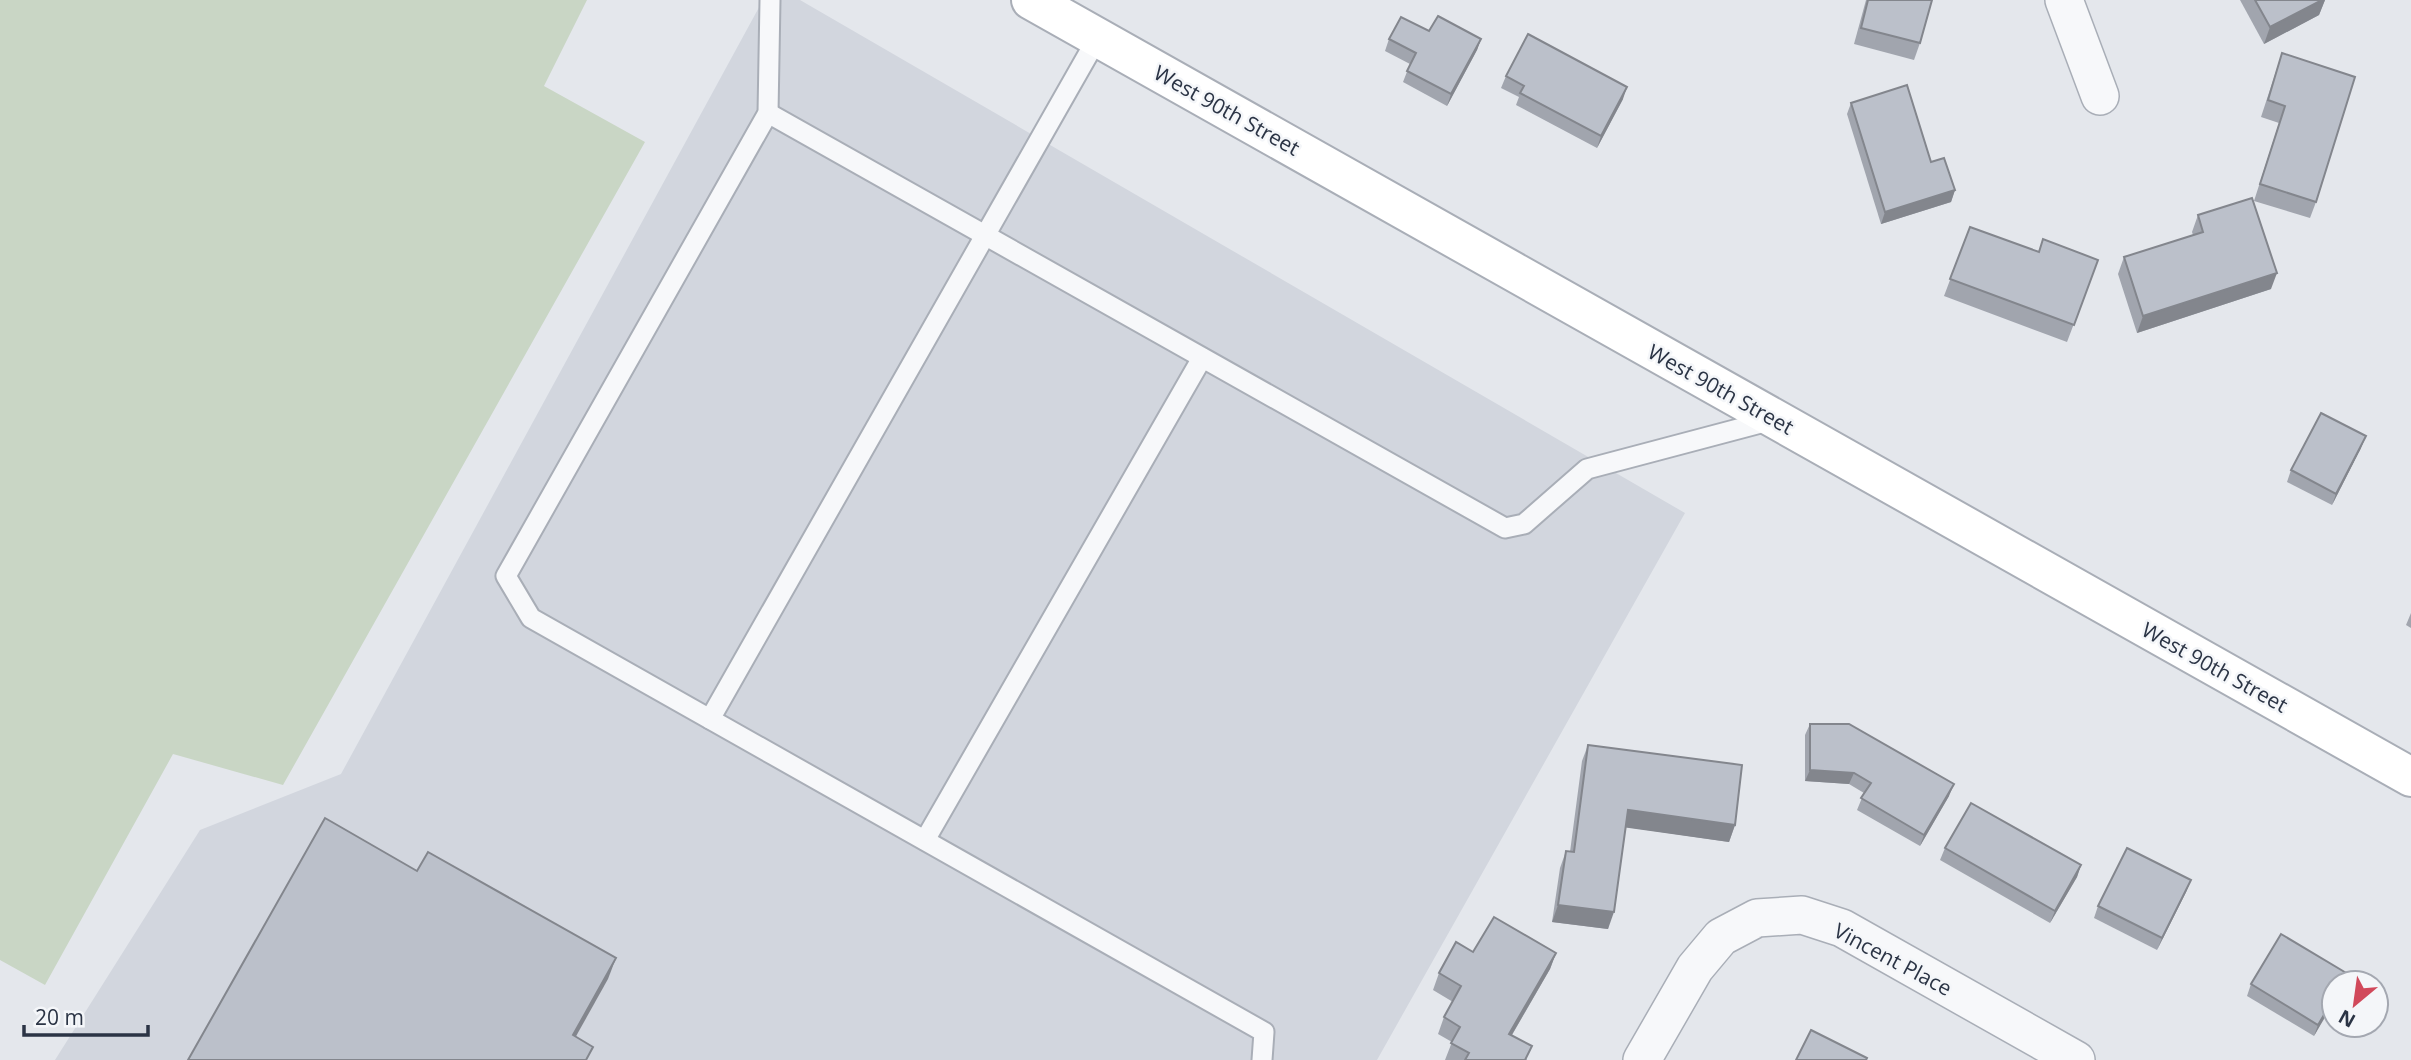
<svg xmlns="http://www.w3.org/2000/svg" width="2411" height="1060" font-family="'Open Sans',sans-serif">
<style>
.built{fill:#d2d6de}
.green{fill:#c9d6c5}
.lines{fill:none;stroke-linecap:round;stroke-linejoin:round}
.lane-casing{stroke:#a9aeb7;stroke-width:23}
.street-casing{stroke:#a9aeb7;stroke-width:40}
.secondary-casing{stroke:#a9aeb7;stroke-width:42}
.lane{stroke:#f7f8fa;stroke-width:19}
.street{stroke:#f7f8fa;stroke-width:37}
.secondary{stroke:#fff;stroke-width:38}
.wall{fill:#a1a5ae}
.shaded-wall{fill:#83868d}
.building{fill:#bbc0ca;stroke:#83868d;stroke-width:2}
.labels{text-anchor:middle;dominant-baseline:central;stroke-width:5;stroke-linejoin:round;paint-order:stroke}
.street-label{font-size:21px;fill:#2b3445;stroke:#f4f6f9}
</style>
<rect width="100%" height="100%" fill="#e4e7ec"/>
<!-- built -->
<path class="built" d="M763,0H800L1685,513L1377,1060H55L200,830L341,774Z"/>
<!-- green -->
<path class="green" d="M0,0H587L544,86L645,142L283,785L173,754L45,985L0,960Z"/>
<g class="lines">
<!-- lane casing -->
<g class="lane-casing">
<g id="lane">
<path d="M770,0L768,113L506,576L531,618L1264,1032L1262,1060"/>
<path d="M768,113L1505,528L1524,524L1587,469L1772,420"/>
<path d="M710,719L1098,37"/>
<path d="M925,840L1202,358"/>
</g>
</g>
<!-- street casing -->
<g class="street-casing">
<g id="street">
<path d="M2064,0L2100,96"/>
<path d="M1642,1060L1695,968L1721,937L1757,918L1802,915L1842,928L2076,1060"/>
</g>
</g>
<!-- secondary casing -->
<g class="secondary-casing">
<path id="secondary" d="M1031,0L2411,777"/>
</g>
<!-- lane -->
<use href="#lane" class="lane"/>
<!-- street -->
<use href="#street" class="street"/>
<!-- secondary -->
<use href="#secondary" class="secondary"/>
</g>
<!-- wall -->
<g class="wall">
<path d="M1866,0H1932L1920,43L1914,60L1854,44Z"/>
<path d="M2240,0H2325L2319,15L2264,44Z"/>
<path d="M1429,31L1481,39L1477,50L1447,106L1403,82L1410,64L1385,51L1389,39Z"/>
<path d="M2282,53L2316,202L2310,218L2254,201L2279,123L2261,117Z"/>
<path d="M1506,76L1623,99L1597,148L1516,105L1519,97L1501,88Z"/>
<path d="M1851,103L1931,162L1955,190L1951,202L1881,224L1847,114Z"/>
<path d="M2198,215L2271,289L2137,333L2118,274L2124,257L2193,235L2192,232Z"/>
<path d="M1970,227L2038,252L2098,260L2067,342L1944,296Z"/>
<path d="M2361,448L2332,505L2287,482L2291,470Z"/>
<path d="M2411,613V628L2406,625Z"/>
<path d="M1810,724L1949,796L1920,846L1857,810L1864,793L1849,784L1805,781V735Z"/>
<path d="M1588,745L1735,825L1729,842L1626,827L1608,929L1552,922L1560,868L1566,851L1570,852L1582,761Z"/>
<path d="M1945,848L2081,865L2077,877L2050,923L1940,860Z"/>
<path d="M2191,880L2186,892L2157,950L2094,918L2098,906Z"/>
<path d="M1473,952L1556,953L1550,969L1512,1035L1527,1060H1445L1452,1042L1438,1034L1444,1017L1453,1002L1433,990L1439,973Z"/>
<path d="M2348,974L2314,1036L2247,996L2251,984Z"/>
</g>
<!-- shaded-wall -->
<g class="shaded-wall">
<path d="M2322,0H2325L2319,15L2264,44L2270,27Z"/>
<path d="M1481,39L1477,50L1447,106L1451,94Z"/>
<path d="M1627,87L1623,99L1597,148L1601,136Z"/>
<path d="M1955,190L1951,202L1881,224L1885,212Z"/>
<path d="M2277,273L2271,289L2137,333L2143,316Z"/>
<path d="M2366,436L2361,448L2332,505L2336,494Z"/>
<path d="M1810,770L1854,773L1849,784L1805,781Z"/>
<path d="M1954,784L1949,796L1920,846L1924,835Z"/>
<path d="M1628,810L1735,825L1729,842L1622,827Z"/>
<path d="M2081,865L2077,877L2050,923L2055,911Z"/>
<path d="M2191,880L2186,892L2157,950L2162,938Z"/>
<path d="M1558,905L1614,912L1608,929L1552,922Z"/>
<path d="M1556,953L1550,969L1503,1050L1509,1034Z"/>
<path d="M616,958L608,979L565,1056L573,1035Z"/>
<path d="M2334,998V1002L2314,1036L2318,1025Z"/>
</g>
<!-- building -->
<g class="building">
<path d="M1868,0H1932L1920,43L1861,28Z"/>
<path d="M2255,0H2322L2270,27Z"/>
<path d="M1438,16L1481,39L1451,94L1407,71L1416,53L1389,39L1401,17L1429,31Z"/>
<path d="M1528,34L1627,87L1601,136L1520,93L1524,86L1506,76Z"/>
<path d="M2282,53L2355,77L2316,202L2260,184L2285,106L2268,100Z"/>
<path d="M1907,85L1931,162L1944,158L1955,190L1885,212L1851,103Z"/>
<path d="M2252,198L2277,273L2143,316L2124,257L2203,232L2198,215Z"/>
<path d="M1970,227L2039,252L2043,239L2098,260L2074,325L1950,279Z"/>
<path d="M2321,413L2366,436L2336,494L2291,470Z"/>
<path d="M1810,724H1849L1954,784L1924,835L1861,798L1871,783L1854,773L1810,770Z"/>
<path d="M1588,745L1742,765L1735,825L1628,810L1614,912L1558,905L1566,851L1574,852Z"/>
<path d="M1971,803L2081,865L2055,911L1945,848Z"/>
<path d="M325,818L417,871L428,852L616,958L573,1035L593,1047L586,1060H188Z"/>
<path d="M2127,848L2191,880L2162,938L2098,906Z"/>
<path d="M1494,917L1556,953L1509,1034L1532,1046L1525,1060H1465L1469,1053L1451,1043L1460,1027L1444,1017L1461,986L1439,973L1456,942L1473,952Z"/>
<path d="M2281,934L2348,974L2343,983H2334V998L2318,1025L2251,984Z"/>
<path d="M1811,1030L1867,1058L1866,1060H1796Z"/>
</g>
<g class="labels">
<!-- street labels -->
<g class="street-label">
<text transform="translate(1227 110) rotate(29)">West 90th Street</text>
<text transform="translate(1721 389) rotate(29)">West 90th Street</text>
<text transform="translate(2215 667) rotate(29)">West 90th Street</text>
<text transform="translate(1893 959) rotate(28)">Vincent Place</text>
</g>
</g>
<!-- north arrow -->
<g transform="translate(2355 1004) rotate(209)"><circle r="33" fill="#f4f6f9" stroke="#a4a8b1" stroke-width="2"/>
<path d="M0-5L12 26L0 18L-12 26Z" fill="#d1495b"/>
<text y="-10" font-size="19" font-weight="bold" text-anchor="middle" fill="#2b3445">N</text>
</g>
<!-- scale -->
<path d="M24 1025v10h124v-10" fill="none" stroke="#2b3445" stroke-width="3.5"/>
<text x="35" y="1025" font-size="21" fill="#2b3445" stroke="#f4f6f9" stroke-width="5" paint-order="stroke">20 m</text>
</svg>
